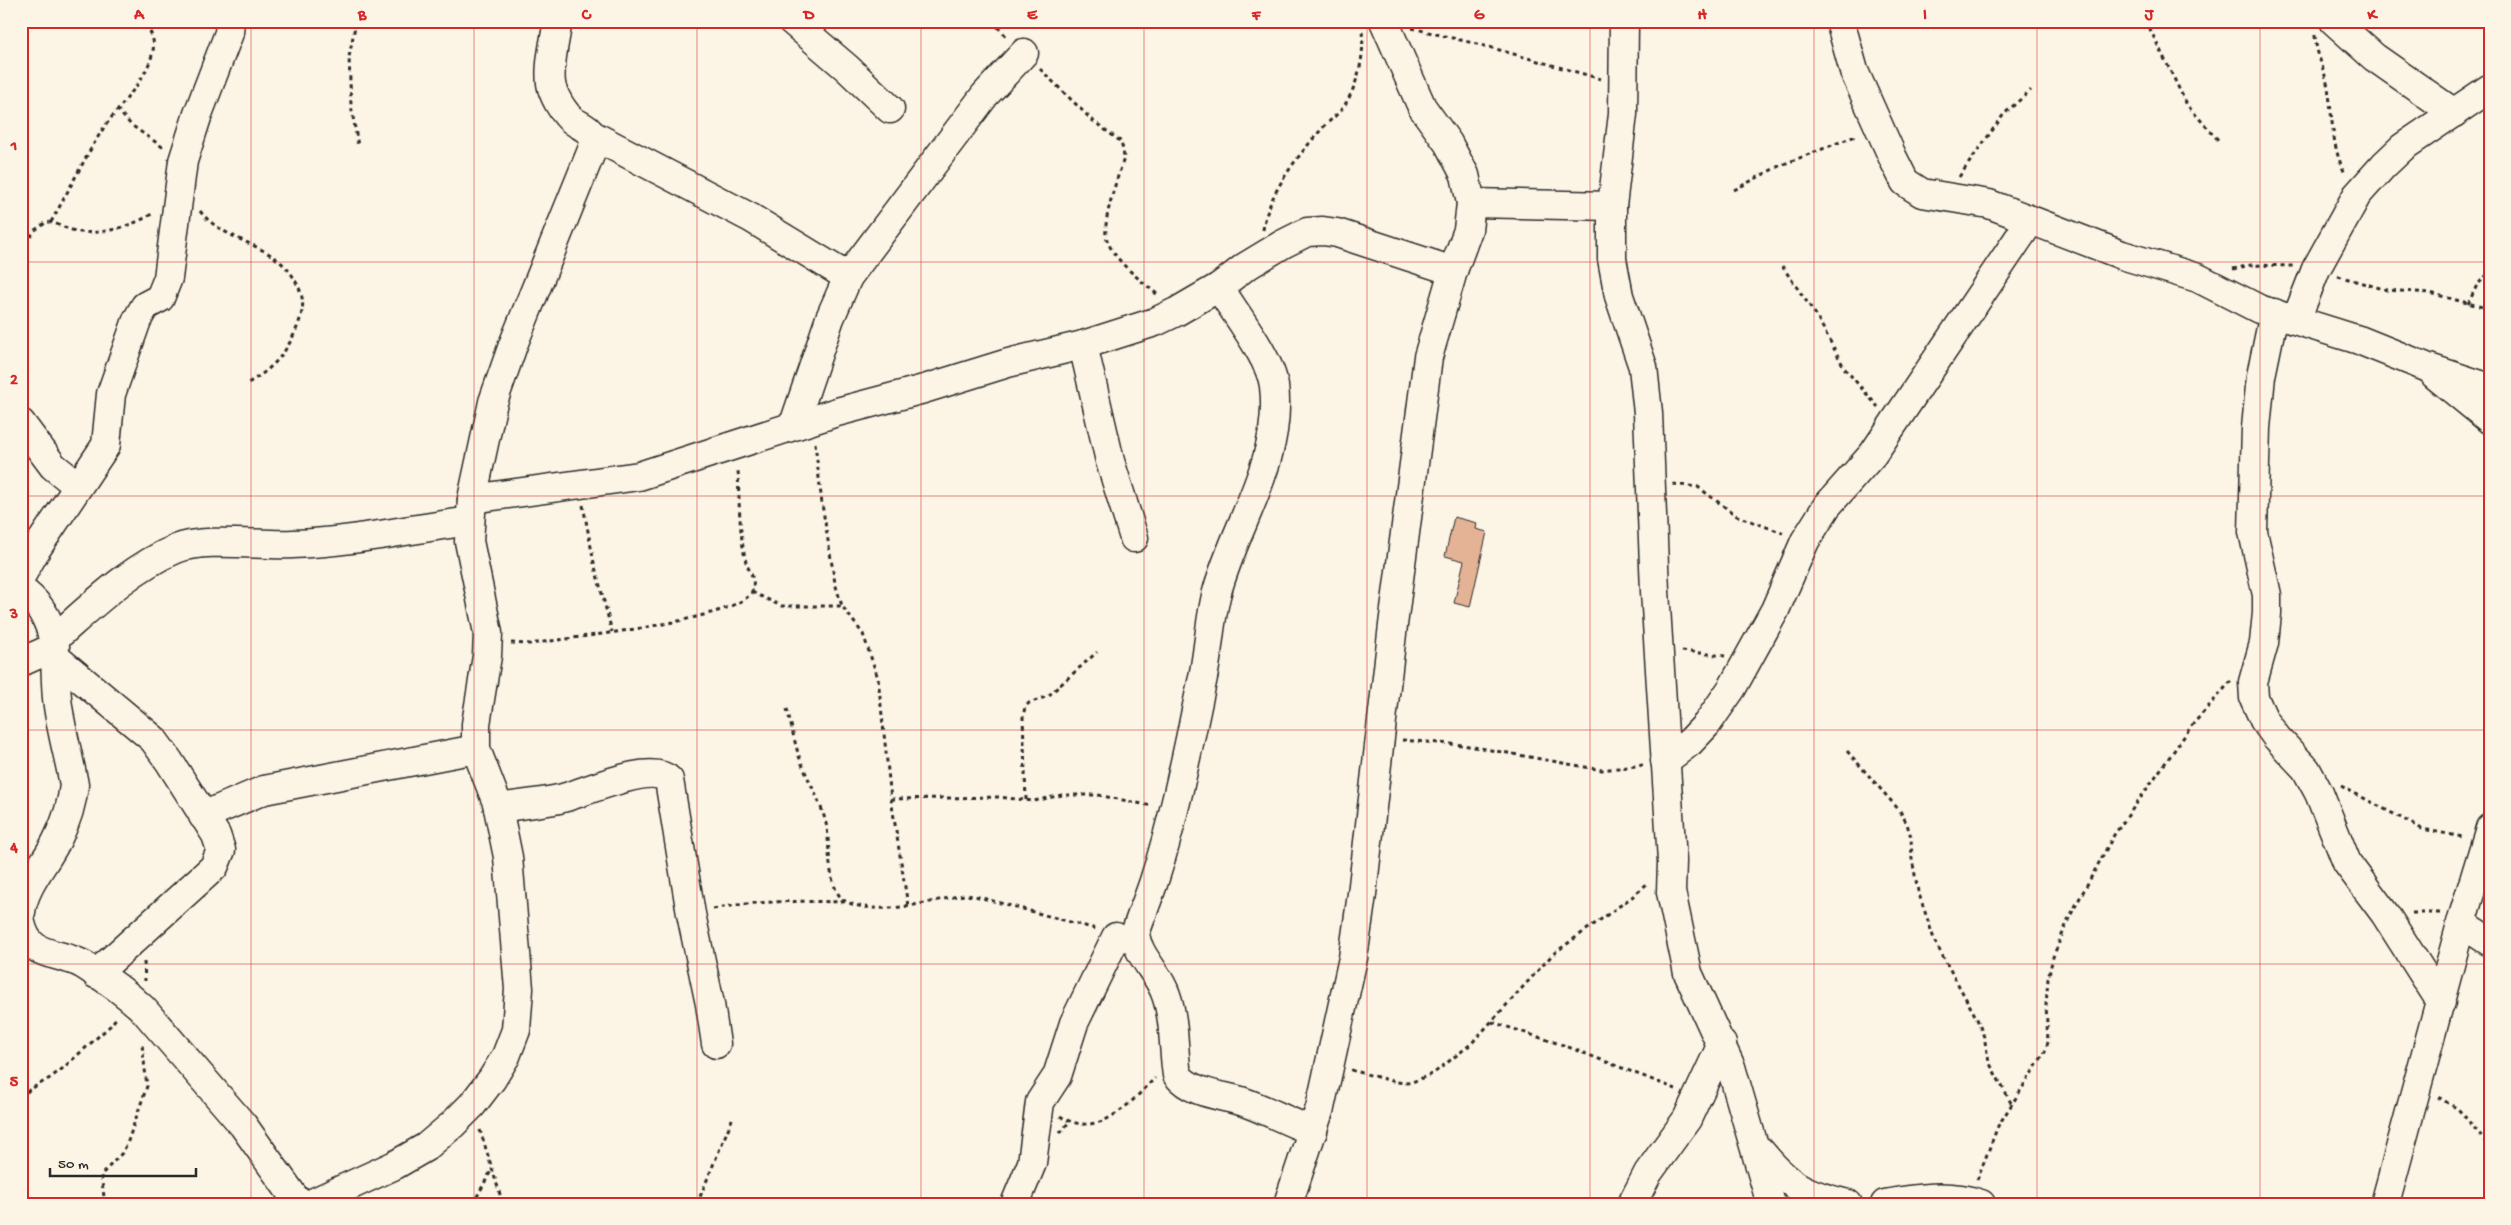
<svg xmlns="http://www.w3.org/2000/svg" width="2511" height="1225" font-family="'Gochi Hand',sans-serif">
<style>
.building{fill:#e4b395;stroke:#2b2b2b}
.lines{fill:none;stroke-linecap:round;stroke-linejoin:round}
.minor-casing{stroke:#2b2b2b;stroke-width:31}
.path{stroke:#2b2b2b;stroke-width:3;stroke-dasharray:4 4;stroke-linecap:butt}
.minor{stroke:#fcf5e5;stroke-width:28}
.grid{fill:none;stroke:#d62828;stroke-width:1;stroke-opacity:0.55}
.neatline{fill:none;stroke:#d62828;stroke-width:2}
.grid-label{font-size:16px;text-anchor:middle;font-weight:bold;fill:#d62828}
</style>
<rect width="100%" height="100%" fill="#fcf5e5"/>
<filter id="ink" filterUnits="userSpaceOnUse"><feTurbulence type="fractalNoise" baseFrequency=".02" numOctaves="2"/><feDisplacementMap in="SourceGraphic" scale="10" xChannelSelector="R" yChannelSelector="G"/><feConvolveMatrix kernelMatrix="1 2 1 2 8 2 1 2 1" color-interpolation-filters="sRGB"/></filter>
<g filter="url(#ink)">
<!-- building -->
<path class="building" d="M1454,517L1477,523L1476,529L1487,532L1470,607L1454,603L1464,561L1445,556Z"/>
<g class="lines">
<!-- minor casing -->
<g class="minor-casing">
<g id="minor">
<path d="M792,21L847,68L890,109"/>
<path d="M1624,21L1623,114L1612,206V259L1619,296L1643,367L1648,413L1655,591L1672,861L1671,892L1688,973L1731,1067L1771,1204"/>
<path d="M1840,21L1854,71L1893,158L1905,182L1922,193L1989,204L2122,255L2198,278L2259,309L2359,340L2426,367L2490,388"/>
<path d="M2334,21L2374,57L2454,113"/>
<path d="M594,136L751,218L848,277"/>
<path d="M1471,203L1612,206"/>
<path d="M1219,287C1234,312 1271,359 1274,386C1283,460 1235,525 1217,592C1209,622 1209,652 1202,682C1188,748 1175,816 1154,881C1148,899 1141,916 1135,934C1138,957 1159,973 1166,995C1175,1020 1173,1049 1177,1075C1191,1093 1220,1095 1241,1101C1265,1109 1288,1122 1313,1131"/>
<path d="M2274,313L2261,376L2256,428L2253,532L2267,595V613L2264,643L2253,682L2254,698L2264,720L2277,738L2306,769L2319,793L2347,863L2385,914L2441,1002"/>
<path d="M2296,320L2316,269L2357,195L2384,165L2403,147L2490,88"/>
<path d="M1083,345L1110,461L1134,538"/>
<path d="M2435,375L2490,420"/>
<path d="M21,423L53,466L78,486"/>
<path d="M794,424L830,318L848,277L985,95L1024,53"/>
<path d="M472,499L639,476L837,412L924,389L1008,363L1083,345L1155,322L1176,312L1219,287L1245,267L1283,244L1307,232L1323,231L1337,233L1453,271"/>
<path d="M21,576L37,548L106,445L111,394L137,320L145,306L160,298L168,278L183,161L198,114L229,33L230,21"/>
<path d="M21,590C62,619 53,655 57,698C60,728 69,756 74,785C72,804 66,822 58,838C47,862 24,885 21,912"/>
<path d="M54,639C91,607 130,568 176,549C205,537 261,546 293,544C351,542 412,529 470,521"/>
<path d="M55,657L153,739L169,761L216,835L221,850L214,867L96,974"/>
<path d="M21,662L55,647"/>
<path d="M1665,761L1690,742L1707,724L1732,688L1775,610L1805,541L1827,506L1873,454L2031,220"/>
<path d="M498,808C519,805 539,803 559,799C582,794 651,761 669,780L691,914L710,1004L716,1044"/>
<path d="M203,816L264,790L476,749"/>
<path d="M21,923C29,960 58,950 84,965C105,978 125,992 143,1009L243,1125L299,1204"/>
<path d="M2461,923L2490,942"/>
<path d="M1760,1151C1789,1186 1804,1194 1848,1204"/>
<path d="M310,1204L395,1165L426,1147L452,1125L472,1105L492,1079L506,1056L516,1030L519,989L508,857L497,803L476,749V724L487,656L488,633L469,541L472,499L493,402L513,345L594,145C594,126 576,127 567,115C562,109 556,99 553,91C546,74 555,40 558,21"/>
<path d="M1015,1204L1032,1163L1040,1102L1057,1076L1074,1023L1116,937"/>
<path d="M1288,1204L1320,1108L1353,958L1362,894L1393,625L1428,357L1453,271L1468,230L1471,203L1465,175L1448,143L1422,107L1384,21"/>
<path d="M1632,1204L1648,1173L1687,1119L1722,1044"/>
<path d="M1885,1204C1916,1198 1950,1193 1981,1204"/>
<path d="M2385,1204L2464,913L2490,828"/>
</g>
</g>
<!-- path -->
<g class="path">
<path d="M356,21L349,57L351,105L358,146"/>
<path d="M992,21L1007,37"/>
<path d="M2146,21L2187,105L2220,142"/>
<path d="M1412,28L1489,47L1601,79"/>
<path d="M2315,35C2316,55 2325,70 2328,88C2333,117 2331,148 2346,175"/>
<path d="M1040,69L1092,120L1120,141L1123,149L1124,158C1118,177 1101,222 1107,240C1115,262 1142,281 1159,296"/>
<path d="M117,109L131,125L164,148"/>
<path d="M1959,177L2004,114L2031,90"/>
<path d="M1734,190L1779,166L1858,135"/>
<path d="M200,211C225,244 276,242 296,282C305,298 304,309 298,325C287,353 272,370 246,384"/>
<path d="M51,222C68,192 83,161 101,132C117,107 144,84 152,55C156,41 152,31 141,21"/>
<path d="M1263,230C1268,194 1296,158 1320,131C1328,121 1340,114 1346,103C1358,83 1365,54 1362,32"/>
<path d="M21,250L35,230L47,222C59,223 69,231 81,232C102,235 136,225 153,213"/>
<path d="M1782,266L1816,315L1845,369L1878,407"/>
<path d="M2233,269L2251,265L2293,266"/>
<path d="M2338,276L2387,290L2430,293L2490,309"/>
<path d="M2468,304L2477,285L2490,272"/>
<path d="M815,443L822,504L835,583L842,606L863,634L878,678L891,799L908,906"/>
<path d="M1673,484L1698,487L1737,516L1783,533"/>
<path d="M583,505L594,563L612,632"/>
<path d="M752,592L781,606H842"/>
<path d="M511,643L530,644C565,638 740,621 752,591C757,578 747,570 745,558C739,529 739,497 738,468"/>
<path d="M1682,651L1725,656"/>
<path d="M787,709C792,727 795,747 802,764C811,787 822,803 827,828C830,848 827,893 847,902C881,917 929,901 964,895L975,896L1096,929"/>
<path d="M1402,740L1463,745L1602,770L1643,765"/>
<path d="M1847,751L1900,811L1907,824L1911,837L1912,859L1918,891L1935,942L1977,1019L1984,1037L1989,1062L2011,1103"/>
<path d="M2341,786L2422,829L2463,837"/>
<path d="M891,799L998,797L1034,801L1062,795H1098L1152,806"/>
<path d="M1026,800L1023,717L1025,707L1029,703L1048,696L1097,652"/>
<path d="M713,909C758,900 801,901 846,902"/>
<path d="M2412,913H2441"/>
<path d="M144,962L145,981"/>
<path d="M1492,1022L1563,1045L1676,1089"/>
<path d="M1351,1070L1396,1082L1410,1083L1434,1073L1471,1044L1553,954L1632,897L1648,883"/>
<path d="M2438,1097L2458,1109L2490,1146"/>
<path d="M21,1098L29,1090L50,1078L62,1069L110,1026L117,1017"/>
<path d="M1060,1116C1099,1141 1130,1103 1155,1078"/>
<path d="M480,1130L503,1204"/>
<path d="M1060,1133L1069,1122"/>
<path d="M1977,1180L1998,1126L2045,1052L2048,1042L2046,1005L2048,979L2053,957L2069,918L2114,835L2193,724L2231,681"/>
<path d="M105,1204L101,1175L122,1153L127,1144L147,1086L142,1044"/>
<path d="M473,1204L492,1169"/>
<path d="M697,1204L733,1117"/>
</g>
<!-- minor -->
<use href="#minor" class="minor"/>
</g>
</g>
<!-- grid -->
<path class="grid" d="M251,21V1204M474,21V1204M697,21V1204M921,21V1204M1144,21V1204M1367,21V1204M1590,21V1204M1814,21V1204M2037,21V1204M2260,21V1204M21,262H2490M21,496H2490M21,730H2490M21,964H2490"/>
<!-- margin -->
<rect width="2511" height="1225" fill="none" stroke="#fcf5e5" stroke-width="55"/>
<!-- scale -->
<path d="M50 1168v8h146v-8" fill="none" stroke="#2b2b2b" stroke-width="2.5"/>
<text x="58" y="1168" font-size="15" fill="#2b2b2b" stroke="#fcf5e5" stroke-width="4" paint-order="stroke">50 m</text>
<rect x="28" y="28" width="2456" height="1170" class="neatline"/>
<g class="grid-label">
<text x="139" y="19">A</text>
<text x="362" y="19">B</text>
<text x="586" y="19">C</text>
<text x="809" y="19">D</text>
<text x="1032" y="19">E</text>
<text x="1256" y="19">F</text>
<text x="1479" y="19">G</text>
<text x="1702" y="19">H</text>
<text x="1925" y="19">I</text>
<text x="2149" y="19">J</text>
<text x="2372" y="19">K</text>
<text x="14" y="150">1</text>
<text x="14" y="384">2</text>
<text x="14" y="618">3</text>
<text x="14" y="852">4</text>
<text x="14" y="1086">5</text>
</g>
</svg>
